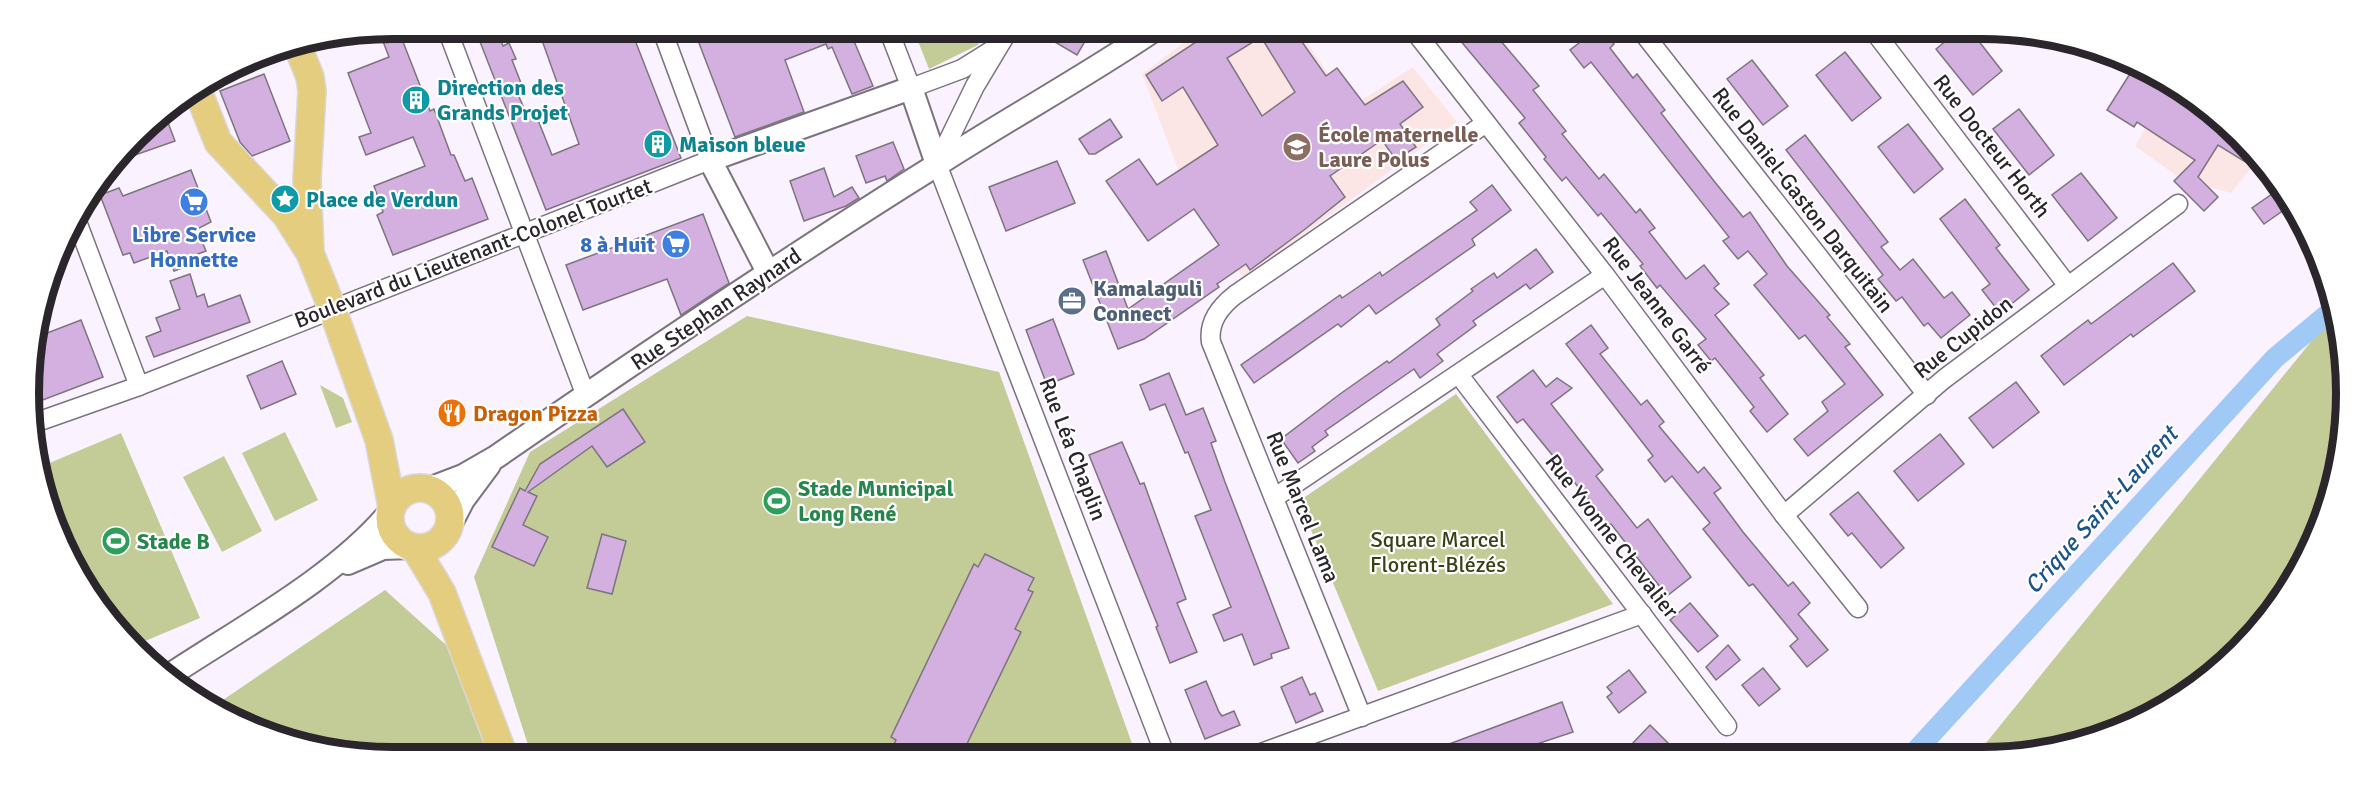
<svg xmlns="http://www.w3.org/2000/svg" width="2375" height="786" font-family="Signika,sans-serif">
<style>
.education{fill:#fce6e5}
.green{fill:#c3cb97}
.lines{fill:none;stroke-linecap:round;stroke-linejoin:round}
.canal{stroke:#a1c9f6;stroke-width:21}
.building{fill:#d3b0e0;stroke:#7c747f;stroke-width:1.5;fill-rule:evenodd}
.minor-casing{stroke:#7c737f;stroke-width:21}
.tertiary-casing{stroke:#7c737f;stroke-width:26}
.primary-casing{stroke:#d9d8d9;stroke-width:30}
.minor{stroke:#fff;stroke-width:18}
.tertiary{stroke:#fff;stroke-width:22}
.primary{stroke:#e5cd80;stroke-width:27}
.labels{text-anchor:middle;dominant-baseline:central;stroke-width:4.5;stroke-linejoin:round;paint-order:stroke}
.culture-label{font-size:22px;font-weight:bold;fill:#0d838f;stroke:#fff;text-anchor:start}
.education-label{font-size:22px;font-weight:bold;fill:#785e54;stroke:#fff;text-anchor:start}
.street-label{font-size:22px;fill:#2a262b;stroke:#fff}
.shop-label{font-size:22px;font-weight:bold;fill:#366cbe;stroke:#fff}
.service-label{font-size:22px;font-weight:bold;fill:#4e5e75;stroke:#fff;text-anchor:start}
.food-label{font-size:22px;font-weight:bold;fill:#c56008;stroke:#fff;text-anchor:start}
.leisure-label{font-size:22px;font-weight:bold;fill:#27864d;stroke:#fff;text-anchor:start}
.park-label{font-size:22px;fill:#3b4015;stroke:#fff}
.water-label{font-size:24px;font-style:italic;fill:#1c548a;stroke:#fff}
.rim{fill:none;stroke:#2a262b;stroke-width:8}
</style>
<rect width="100%" height="100%" fill="#fbf2ff"/>
<!-- education -->
<g class="education">
<path d="M1198,32H1300L1351,107L1413,67L1457,122L1244,278L1206,227L1179,171L1142,74Z"/>
<path d="M2171,84L2185,90L2256,162L2231,193L2181,179L2135,146Z"/>
</g>
<!-- green -->
<g class="green">
<path d="M914,31H983L978,45L929,69Z"/>
<path d="M2335,312L2340,322L2339,464L2297,576L2223,667L2143,720L2030,754H1977Z"/>
<path d="M747,316L999,372L1135,752L530,751L474,577L530,452Z"/>
<path d="M320,385L343,398L352,422L336,428Z"/>
<path d="M1456,394L1613,604L1378,691L1299,501Z"/>
<path d="M285,432L318,500L275,521L242,453Z"/>
<path d="M121,433L200,618L138,644L90,596L41,487L40,467Z"/>
<path d="M224,456L262,531L222,552L183,477Z"/>
<path d="M385,590L456,654L488,751L322,750L214,706Z"/>
</g>
<g class="lines">
<!-- canal -->
<path class="canal" d="M1913,754L2275,358L2334,309"/>
</g>
<!-- building -->
<g class="building">
<path d="M398,29L430,111L434,109L451,155H454L465,181L472,178L488,219L393,255L377,215L383,212L374,186L425,166L413,137L366,155L359,137L371,133L348,73L389,57L379,31Z"/>
<path d="M475,29H496L503,46L509,43L516,59L512,60L521,83L514,85L526,113L534,110L552,155L579,144L538,29L631,30L681,158L546,210Z"/>
<path d="M694,30H857L851,34L873,86L852,94L832,47L828,49L826,44L785,60L804,112L735,137Z"/>
<path d="M1036,31H1091L1077,55Z"/>
<path d="M1211,32H1295L1326,76L1337,68L1365,105L1403,81L1423,107L1400,124L1416,147L1396,160L1382,140L1330,176L1345,197L1304,230L1250,270L1246,264L1217,284L1219,287L1144,339L1118,349L1083,260L1106,251L1128,309L1219,245L1194,209L1148,241L1106,181L1139,159L1157,185L1218,145L1183,87L1162,101L1146,75ZM1261,37L1295,92L1262,116L1227,58Z"/>
<path d="M1454,33H1494L1539,86L1533,90L1566,131L1562,134L1599,179L1604,174L1636,213L1640,209L1655,228L1649,232L1686,279L1704,265L1719,284L1714,288L1729,304L1715,315L1764,375L1760,378L1788,414L1767,432L1750,411L1754,407L1715,358L1711,361L1698,345L1706,339L1660,285L1657,288L1640,266L1643,264L1601,213L1598,216L1566,177L1562,181L1544,159L1546,157L1519,123L1525,118Z"/>
<path d="M1591,34H1606L1614,44L1610,48L1633,78L1637,74L1665,110L1661,113L1714,181L1743,217L1750,212L1787,266L1830,315L1827,317L1850,344L1845,347L1883,395L1808,456L1794,439L1828,411L1822,402L1845,384L1805,335L1799,339L1754,285L1767,274L1748,251L1738,259L1723,241L1729,237L1591,62L1584,68L1570,50Z"/>
<path d="M1953,35H1974L2002,71L1973,95L1936,49Z"/>
<path d="M1845,52L1881,98L1852,121L1816,75Z"/>
<path d="M1752,60L1788,106L1763,125L1727,79Z"/>
<path d="M2133,69L2185,90L2256,161L2252,166L2218,145L2198,177L2218,197L2204,211L2174,181L2195,160L2137,122L2134,127L2107,110Z"/>
<path d="M264,74L290,141L252,156L240,142L220,91Z"/>
<path d="M2019,109L2054,155L2029,175L1993,129Z"/>
<path d="M164,112L175,141L121,160L152,119Z"/>
<path d="M1110,119L1122,137L1095,154H1089L1079,139Z"/>
<path d="M1908,124L1943,169L1914,193L1878,147Z"/>
<path d="M1805,135L1888,242L1881,247L1900,270L1913,259L1944,298L1952,292L1970,315L1941,338L1928,323L1924,326L1902,297L1896,301L1878,279L1883,275L1786,150Z"/>
<path d="M893,142L904,169L887,181L885,176L866,183L856,156Z"/>
<path d="M1057,161L1075,203L1006,231L989,187Z"/>
<path d="M824,168L834,197L852,187L859,198L846,206L804,221L790,181Z"/>
<path d="M191,170L211,222L197,229L206,251L187,258L190,265L174,271L167,251L134,263L130,253L123,255L100,195L119,188L123,196Z"/>
<path d="M2081,173L2117,218L2088,241L2052,195Z"/>
<path d="M1492,185L1511,210L1472,239L1475,245L1376,314L1369,305L1341,327L1338,324L1254,383L1241,365L1340,295L1342,298L1380,272L1382,276L1477,210L1470,202Z"/>
<path d="M2282,187L2291,205L2264,224L2252,208Z"/>
<path d="M1965,199L2000,245L1996,248L2029,290L2000,313L1982,290L1990,284L1940,219Z"/>
<path d="M703,214L729,283L681,315L667,279L583,310L566,265Z"/>
<path d="M1536,249L1553,272L1530,289L1526,284L1473,321L1476,325L1437,354L1443,361L1420,378L1414,369L1325,431L1328,435L1312,447L1315,451L1298,463L1281,439L1340,394L1387,361L1389,363L1440,325L1436,319L1473,291L1471,289L1494,273L1497,278Z"/>
<path d="M2173,263L2195,291L2133,337L2131,334L2064,385L2041,356L2088,320L2091,324Z"/>
<path d="M190,274L197,297L204,294L208,307L240,295L250,322L154,357L146,337L161,331L156,318L180,309L170,281Z"/>
<path d="M1053,319L1074,374L1047,385L1026,330Z"/>
<path d="M81,320L103,377L35,403L32,346L34,338Z"/>
<path d="M1591,325L1608,348L1600,354L1641,405L1647,400L1664,422L1659,426L1698,473L1704,467L1721,488L1714,493L1743,532L1788,586L1793,582L1810,603L1798,614L1828,650L1807,667L1790,646L1798,639L1753,584L1749,586L1703,529L1710,523L1672,476L1665,482L1648,460L1653,456L1566,344Z"/>
<path d="M282,361L296,394L261,409L247,376Z"/>
<path d="M1533,370L1546,387L1557,378L1572,388L1551,404L1603,470L1596,476L1637,528L1648,519L1691,577L1667,596L1611,524L1601,531L1585,510L1592,504L1523,419L1517,423L1497,397Z"/>
<path d="M1169,373L1186,415L1203,408L1216,441L1211,443L1225,482L1289,648L1271,654L1272,658L1254,665L1242,634L1224,641L1213,615L1231,607L1195,516L1211,510L1188,452L1185,453L1165,404L1150,410L1140,385Z"/>
<path d="M2016,382L2039,412L1993,448L1969,418Z"/>
<path d="M623,409L645,442L607,467L592,446L528,492L537,496L523,525L548,537L534,566L492,547L520,488L525,491L540,464Z"/>
<path d="M1940,434L1964,464L1918,501L1894,471Z"/>
<path d="M1122,442L1140,484L1144,483L1186,599L1177,603L1197,652L1170,663L1156,627L1158,626L1089,455Z"/>
<path d="M1858,492L1904,548L1881,568L1852,533L1848,536L1830,514Z"/>
<path d="M602,534L626,541L612,594L587,588Z"/>
<path d="M985,554L1034,578L1028,590L1033,592L1015,629L1021,632L963,752H891L896,740L891,737L974,564L978,567Z"/>
<path d="M1690,603L1718,636L1698,652L1670,620Z"/>
<path d="M1728,645L1740,660L1716,680L1706,667Z"/>
<path d="M1763,668L1780,689L1759,706L1742,685Z"/>
<path d="M1629,670L1646,692L1619,713L1607,697L1612,693L1607,687Z"/>
<path d="M1302,677L1310,695L1315,693L1323,711L1296,723L1281,687Z"/>
<path d="M1206,681L1219,712L1222,716L1234,711L1240,725L1205,739L1185,690Z"/>
<path d="M1562,702L1573,732L1510,753H1425Z"/>
<path d="M1650,725L1679,754L1640,753L1631,745Z"/>
</g>
<g class="lines">
<!-- minor casing -->
<g class="minor-casing">
<g id="minor">
<path d="M447,29L586,396"/>
<path d="M889,31L911,88L962,69L994,49"/>
<path d="M1008,31L975,86L937,164L1164,752"/>
<path d="M1416,33L1605,275L1784,515L1858,608"/>
<path d="M1644,34L1927,395"/>
<path d="M1877,35L2068,286"/>
<path d="M76,219L139,386"/>
<path d="M1459,375L1727,726"/>
<path d="M37,422L139,386L710,160L662,30"/>
<path d="M1274,498L1605,275"/>
<path d="M1784,515L1944,379L2178,204"/>
<path d="M1362,717L1211,342C1208,322 1221,306 1235,295L1486,123"/>
<path d="M1261,753L1642,614"/>
</g>
</g>
<!-- tertiary casing -->
<g class="tertiary-casing">
<g id="tertiary">
<path d="M768,272L710,160L911,88L937,164"/>
<path d="M429,489L463,476L496,457C641,357 786,259 935,166C1006,120 1081,79 1151,32"/>
<path d="M450,525L463,500L489,465"/>
<path d="M348,563L383,548L411,547"/>
<path d="M170,675C241,628 336,577 390,512"/>
</g>
</g>
<!-- primary casing -->
<g class="primary-casing">
<g id="primary">
<path d="M298,47L310,77L312,91L307,179L310,252"/>
<path d="M198,91L218,142L286,215L310,253L332,308L379,440L392,507"/>
<circle cx="420" cy="518" r="30"/>
<path d="M415,548L442,593L502,751"/>
</g>
</g>
<!-- minor -->
<use href="#minor" class="minor"/>
<!-- tertiary -->
<use href="#tertiary" class="tertiary"/>
<!-- primary -->
<use href="#primary" class="primary"/>
</g>
<!-- icons -->
<defs>
<g id="building-disc" transform="scale(1.5)"><circle r="9.5" fill="#0f9aa8" stroke="#fff"/><path d="M-4-6H4V6H1V3H-1V6H-4ZM-2.5-4.3h1.7v1.8h-1.7ZM.8-4.3h1.7v1.8H.8ZM-2.5-1h1.7V.8h-1.7ZM.8-1h1.7V.8H.8Z" fill="#fff"/></g>
<g id="school-disc" transform="scale(1.5)"><circle r="9.5" fill="#8d6e63" stroke="#fff"/><path d="M0-5L7-2L0 1L-7-2ZM-4 1L0 2.5L4 1V4Q0 6-4 4Z" fill="#fff"/></g>
<g id="sight-disc" transform="scale(1.5)"><circle r="9.5" fill="#0f9aa8" stroke="#fff"/><path d="M0-6L1.8-2.2L6-1.7L2.9 1.2L3.7 5.4L0 3.3L-3.7 5.4L-2.9 1.2L-6-1.7L-1.8-2.2Z" fill="#fff"/></g>
<g id="supermarket-disc" transform="scale(1.5)"><circle r="9.5" fill="#3f7fe0" stroke="#fff"/><path d="M-6-5.5h2.5l.6 2H6L4.5 2H-2.5L-4.4-4H-6ZM-1.5 3.2a1.3 1.3 0 1 0 .1 0ZM3 3.2a1.3 1.3 0 1 0 .1 0Z" fill="#fff"/></g>
<g id="office-disc" transform="scale(1.5)"><circle r="9.5" fill="#5c6f8a" stroke="#fff"/><path d="M-6-3h4V-5.5h4V-3h4V5H-6ZM-1-4.5V-3h2v-1.5ZM-6 0V1H6V0Z" fill="#fff"/></g>
<g id="restaurant-disc" transform="scale(1.5)"><circle r="9.5" fill="#e8710a" stroke="#fff"/><path d="M-5-6h1v4h1v-4h1v4h1v-4h1v5L-1.5 .5V6h-2V.5L-5-1ZM5-6V6H3V1.5H1.5Q1.5-4 5-6Z" fill="#fff"/></g>
<g id="stadium-disc" transform="scale(1.5)"><circle r="9.5" fill="#2e9e5b" stroke="#fff"/><path d="M0-5a6.5 5 0 1 0 0 10a6.5 5 0 1 0 0-10ZM-3.5-1.8h7v3.6h-7Z" fill="#fff"/></g>
</defs>
<g fill-rule="evenodd">
<use href="#building-disc" x="416" y="100"/>
<use href="#building-disc" x="658" y="144"/>
<use href="#school-disc" x="1297" y="147"/>
<use href="#sight-disc" x="285" y="199"/>
<use href="#supermarket-disc" x="194" y="202"/>
<use href="#supermarket-disc" x="676" y="244"/>
<use href="#office-disc" x="1072" y="301"/>
<use href="#restaurant-disc" x="452" y="413"/>
<use href="#stadium-disc" x="777" y="501"/>
<use href="#stadium-disc" x="116" y="541"/>
</g>
<g class="labels">
<!-- culture labels -->
<g class="culture-label">
<text x="437" y="87">Direction des<tspan x="437" dy="25">Grands Projet</tspan></text>
<text x="679" y="144">Maison bleue</text>
<text x="306" y="199">Place de Verdun</text>
</g>
<!-- education labels -->
<g class="education-label">
<text x="1318" y="134">École maternelle<tspan x="1318" dy="25">Laure Polus</tspan></text>
</g>
<!-- street labels -->
<g class="street-label">
<text transform="translate(1992 146) rotate(52)">Rue Docteur Horth</text>
<text transform="translate(1803 200) rotate(52)">Rue Daniel-Gaston Darquitain</text>
<text transform="translate(473 253) rotate(-21)">Boulevard du Lieutenant-Colonel Tourtet</text>
<text transform="translate(1657 305) rotate(53)">Rue Jeanne Garré</text>
<text transform="translate(716 309) rotate(-34)">Rue Stephan Raynard</text>
<text transform="translate(1963 337) rotate(-38)">Rue Cupidon</text>
<text transform="translate(1073 449) rotate(69)">Rue Léa Chaplin</text>
<text transform="translate(1303 507) rotate(68)">Rue Marcel Lama</text>
<text transform="translate(1612 536) rotate(52)">Rue Yvonne Chevalier</text>
</g>
<!-- shop labels -->
<g class="shop-label">
<text x="194" y="234">Libre Service<tspan x="194" dy="25">Honnette</tspan></text>
<text x="655" y="244" text-anchor="end">8 à Huit</text>
</g>
<!-- service labels -->
<g class="service-label">
<text x="1093" y="288">Kamalaguli<tspan x="1093" dy="25">Connect</tspan></text>
</g>
<!-- food labels -->
<g class="food-label">
<text x="473" y="413">Dragon Pizza</text>
</g>
<!-- leisure labels -->
<g class="leisure-label">
<text x="798" y="488">Stade Municipal<tspan x="798" dy="25">Long René</tspan></text>
<text x="137" y="541">Stade B</text>
</g>
<!-- park labels -->
<g class="park-label">
<text x="1438" y="539">Square Marcel<tspan x="1438" dy="25">Florent-Blézés</tspan></text>
</g>
<!-- water labels -->
<g class="water-label">
<text transform="translate(2101 510) rotate(-48)">Crique Saint-Laurent</text>
</g>
</g>
<!-- crop -->
<path d="M0 0H2375V786H0ZM393 39H1982A354 354 0 0 1 2336 393V393A354 354 0 0 1 1982 747H393A354 354 0 0 1 39 393V393A354 354 0 0 1 393 39Z" fill="#fff" fill-rule="evenodd"/>
<path class="rim" d="M393 39H1982A354 354 0 0 1 2336 393V393A354 354 0 0 1 1982 747H393A354 354 0 0 1 39 393V393A354 354 0 0 1 393 39Z"/>
</svg>
